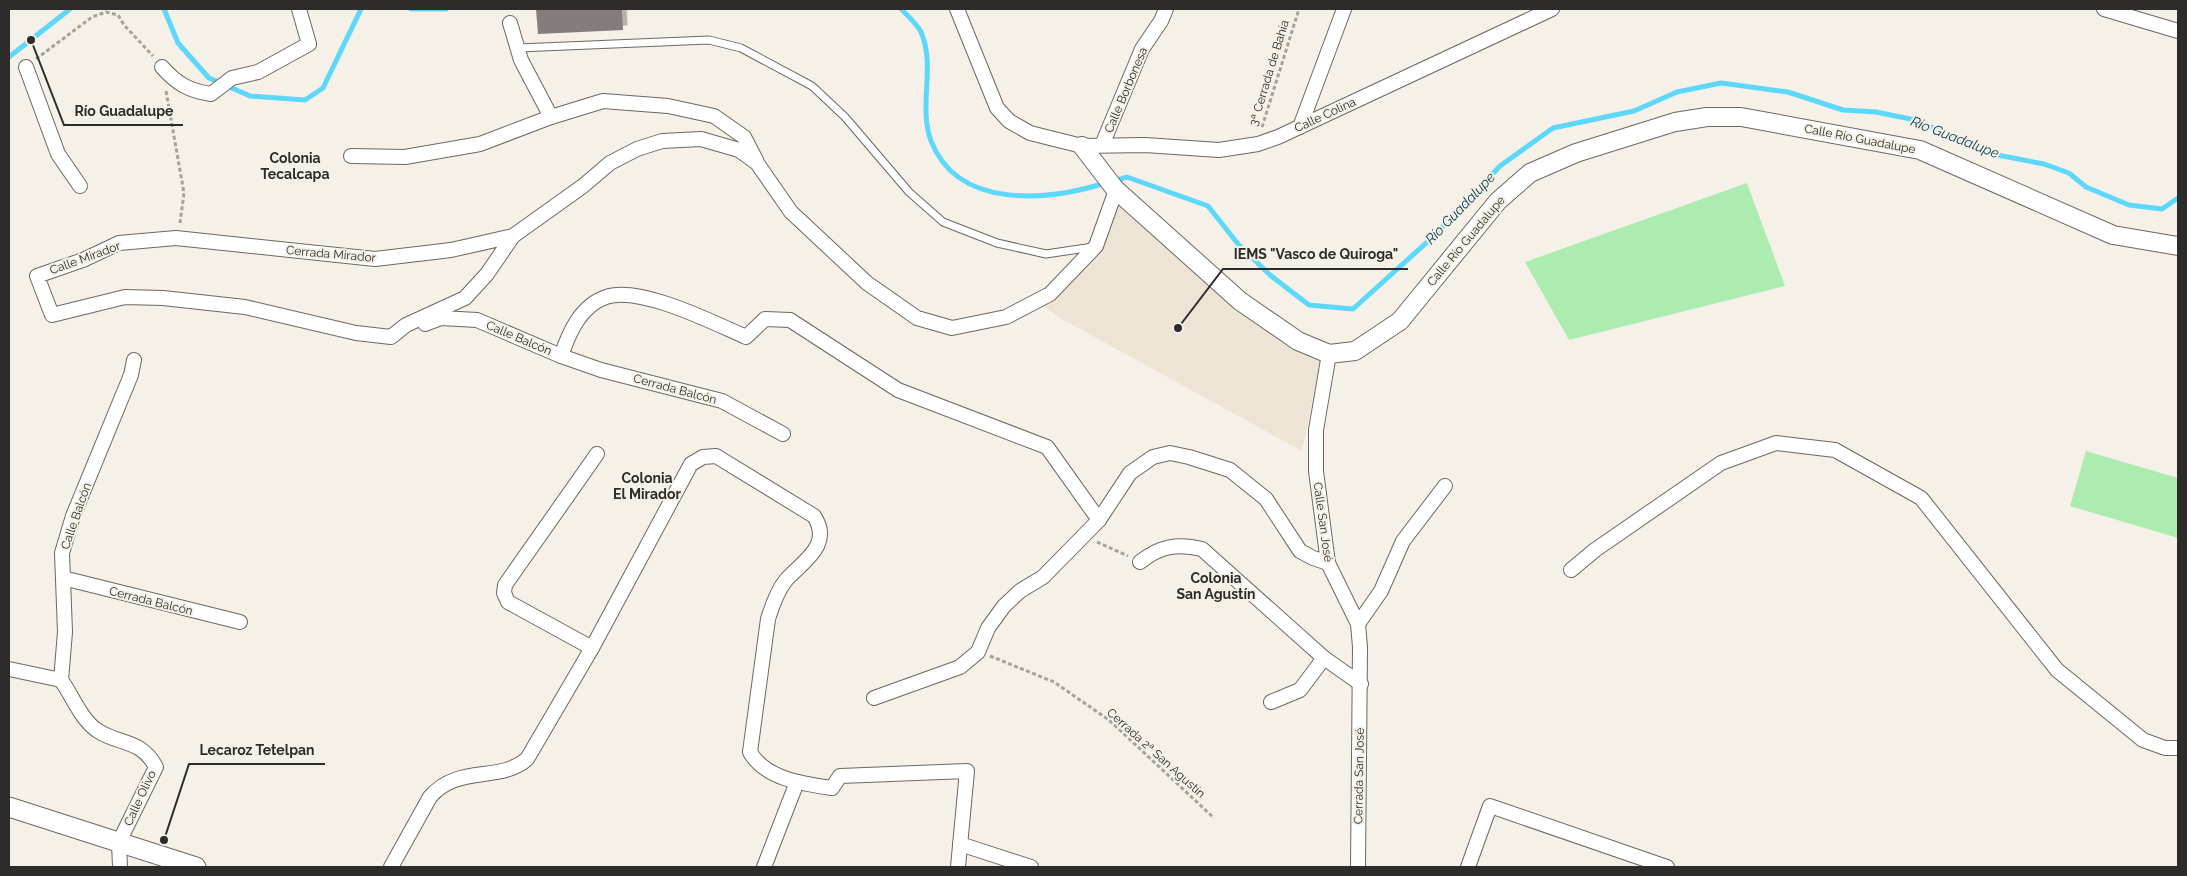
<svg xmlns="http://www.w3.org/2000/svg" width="2187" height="876" font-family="Raleway,sans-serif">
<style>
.built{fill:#eee4d6}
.green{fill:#acecb1}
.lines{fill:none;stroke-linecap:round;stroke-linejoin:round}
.stream{stroke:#5dd7fa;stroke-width:5}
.building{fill:#857c7b;filter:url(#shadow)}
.service-casing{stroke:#6c6861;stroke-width:9}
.minor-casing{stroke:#6c6861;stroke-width:16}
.tertiary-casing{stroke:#6c6861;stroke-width:20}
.secondary-casing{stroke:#6c6861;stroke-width:21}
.path{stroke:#a6a29c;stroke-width:3;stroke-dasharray:4 2.5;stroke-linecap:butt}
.service{stroke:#fff;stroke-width:7}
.minor{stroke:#fff;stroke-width:14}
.tertiary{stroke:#fff;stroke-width:18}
.secondary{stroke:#fff;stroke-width:19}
.labels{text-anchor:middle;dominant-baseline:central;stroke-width:4;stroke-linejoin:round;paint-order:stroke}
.street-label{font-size:12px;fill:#2e2c2a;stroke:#f5f0e8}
.water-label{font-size:14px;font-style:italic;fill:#043e4c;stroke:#f5f0e8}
.neighbourhood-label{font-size:14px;font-weight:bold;fill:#2e2c2a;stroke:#f5f0e8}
.leader{fill:none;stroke:#2e2c2a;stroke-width:2}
.callout-dot{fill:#2e2c2a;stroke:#f5f0e8;stroke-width:2}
.callout-label{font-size:14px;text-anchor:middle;font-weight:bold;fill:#2e2c2a;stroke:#f5f0e8;stroke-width:4;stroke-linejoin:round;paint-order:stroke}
</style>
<defs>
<filter id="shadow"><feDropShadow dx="4.5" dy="-4.5" stdDeviation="0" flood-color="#0004"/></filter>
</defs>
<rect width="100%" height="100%" fill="#f5f0e8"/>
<!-- built -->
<path class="built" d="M1118,196L1321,357L1302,451L1060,318L1041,304L1054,297Z"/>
<!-- green -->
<g class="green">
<path d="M1747,183L1785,286L1569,340L1525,262Z"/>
<path d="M2086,451L2178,478V538L2070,506Z"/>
</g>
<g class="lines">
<!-- stream -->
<g class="stream">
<path d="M164,9L178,43L209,78L250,96L305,100L323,88L361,9"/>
<path d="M411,9H446"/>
<path d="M901,9C907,15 917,24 921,32C936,66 918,106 931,141C958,210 1048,201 1105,183"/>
<path d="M9,57L70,9"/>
<path d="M1114,181L1127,177L1208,206L1238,244L1270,275L1309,305L1353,309L1436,234L1500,166L1553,128L1634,111L1677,92L1721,83L1788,92L1843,110L1876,112L1915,120L1992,154L2044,164L2069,173L2086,187L2129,205L2162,209L2178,198"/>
</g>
</g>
<!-- building -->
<path class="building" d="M536,9H622L623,30L538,34Z"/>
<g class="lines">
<!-- service casing -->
<g class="service-casing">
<path id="service" d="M518,48L709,40L741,48L812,86L845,117L909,192L943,222L997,243L1046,254L1093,247"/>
</g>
<!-- minor casing -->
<g class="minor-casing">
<g id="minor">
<path d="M957,9L997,108L1009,121L1030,133L1082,146L1145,145L1219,150L1258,144L1278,137L1552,9"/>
<path d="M2104,9L2178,31"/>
<path d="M510,23L521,60L551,117"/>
<path d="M26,67L58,154L80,186"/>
<path d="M162,67C176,83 189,91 211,94L232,78L258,72L309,44L299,9"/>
<path d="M1300,127L1344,9"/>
<path d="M1102,145L1142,49L1161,21L1166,9"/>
<path d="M351,156L405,157L480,144L551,117L603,101L668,106L714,116L744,137L756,160"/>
<path d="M513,236L451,250L375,259L176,238L119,243L83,260L37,276L52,315L125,297L163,298L245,307L356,333L391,337L406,325L465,298L487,274L513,236L583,186L610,163L637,149L662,141L701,139L739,150L757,163L791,212L867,283L917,318L952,328L1006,317L1050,294L1096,246L1116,190"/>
<path d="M425,324L441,318L477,320L561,356L601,370L722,401L783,434"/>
<path d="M1329,354L1316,430V471L1328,563L1358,624L1360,647L1358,867"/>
<path d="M561,356C569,333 580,306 606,297C639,285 714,323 746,337L765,319L790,320L898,390L1047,447L1099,520"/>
<path d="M1140,562C1160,546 1178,543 1202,549L1324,658L1361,684"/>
<path d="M1571,570L1595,550L1721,463L1776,443L1835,450L1921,498L2057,670L2143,740L2165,748H2178"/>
<path d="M63,578L240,622"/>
<path d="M1358,624L1381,591L1403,541L1445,486"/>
<path d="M592,648L508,602L504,593L505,585L597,454"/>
<path d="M9,669L61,680"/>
<path d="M61,680L65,632L62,553L73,516L131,375L134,360"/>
<path d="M61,680C72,695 81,720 98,731C120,745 141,739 156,767L119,842L120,867"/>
<path d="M874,698L960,667L978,652L988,628L1004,606L1020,591L1043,577L1099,520L1130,473L1153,457L1170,453L1189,457L1230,470L1266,499L1300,551L1313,558L1328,563"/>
<path d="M1271,702L1300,690L1324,658"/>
<path d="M960,844L1031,867"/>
<path d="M391,867L430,797C458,764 500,783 527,759L592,648L691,464L703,457L716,456L814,516C833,545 803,561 786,580C777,591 772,606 768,619L750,752C765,779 804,784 832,788L840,776L967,771L958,867"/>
<path d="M764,867L797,782"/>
<path d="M1468,867L1490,806L1667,867"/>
</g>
</g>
<!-- tertiary casing -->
<g class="tertiary-casing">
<path id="tertiary" d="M1082,146L1115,189L1240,301L1298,341L1329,354L1355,351L1400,321L1498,201L1530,173L1576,153L1675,122L1707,117H1741L1920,150L2113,235L2178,246"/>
</g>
<!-- secondary casing -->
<g class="secondary-casing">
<path id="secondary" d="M9,807L196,867"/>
</g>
<!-- path -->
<g class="path">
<path d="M36,59L92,17L106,12L118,15L124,25L153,56"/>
<path d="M166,91L184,193L180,223"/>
<path d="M1262,127L1299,9"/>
<path d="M1097,542L1128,556"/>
<path d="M990,656L1054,682L1109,720L1214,818"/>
</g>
<!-- service -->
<use href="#service" class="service"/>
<!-- minor -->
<use href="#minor" class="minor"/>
<!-- tertiary -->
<use href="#tertiary" class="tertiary"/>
<!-- secondary -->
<use href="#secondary" class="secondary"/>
</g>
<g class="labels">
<!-- street labels -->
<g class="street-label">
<text transform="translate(1269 73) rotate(-73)">3ª Cerrada de Bahía</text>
<text transform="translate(1126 90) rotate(-67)">Calle Borbonesa</text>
<text transform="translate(1325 115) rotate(-25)">Calle Colina</text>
<text transform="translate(1860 139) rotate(11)">Calle Río Guadalupe</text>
<text transform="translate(1466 241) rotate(-50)">Calle Río Guadalupe</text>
<text transform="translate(331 254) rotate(5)">Cerrada Mirador</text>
<text transform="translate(85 258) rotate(-20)">Calle Mirador</text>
<text transform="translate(519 338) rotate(23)">Calle Balcón</text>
<text transform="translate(675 389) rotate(15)">Cerrada Balcón</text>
<text transform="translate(76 516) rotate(-71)">Calle Balcón</text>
<text transform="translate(1323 522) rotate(82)">Calle San José</text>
<text transform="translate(151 601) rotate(14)">Cerrada Balcón</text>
<text transform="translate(1156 753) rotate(42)">Cerrada 2ª San Agustín</text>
<text transform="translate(1359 776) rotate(-89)">Cerrada San José</text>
<text transform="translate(140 798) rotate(-65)">Calle Olivo</text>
</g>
<!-- water labels -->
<g class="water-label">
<text transform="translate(1955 137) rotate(21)">Río Guadalupe</text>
<text transform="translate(1460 208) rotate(-46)">Río Guadalupe</text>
</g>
<!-- neighbourhood labels -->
<g class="neighbourhood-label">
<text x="295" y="158">Colonia<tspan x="295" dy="16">Tecalcapa</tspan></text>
<text x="647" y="478">Colonia<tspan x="647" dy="16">El Mirador</tspan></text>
<text x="1216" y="578">Colonia<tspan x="1216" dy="16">San Agustín</tspan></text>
</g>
</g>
<!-- callouts -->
<path class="leader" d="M31 40L64 125H183M1178 328L1223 269H1408M164 840L189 764H325"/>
<g class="callout-dot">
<circle cx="31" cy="40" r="5"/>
<circle cx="1178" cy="328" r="5"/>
<circle cx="164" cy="840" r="5"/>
</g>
<g class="callout-label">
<text x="124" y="116">Río Guadalupe</text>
<text x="1316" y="259">IEMS "Vasco de Quiroga"</text>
<text x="257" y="755">Lecaroz Tetelpan</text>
</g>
<!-- border -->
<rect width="2187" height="876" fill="none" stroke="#2e2c2a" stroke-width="20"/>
</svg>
